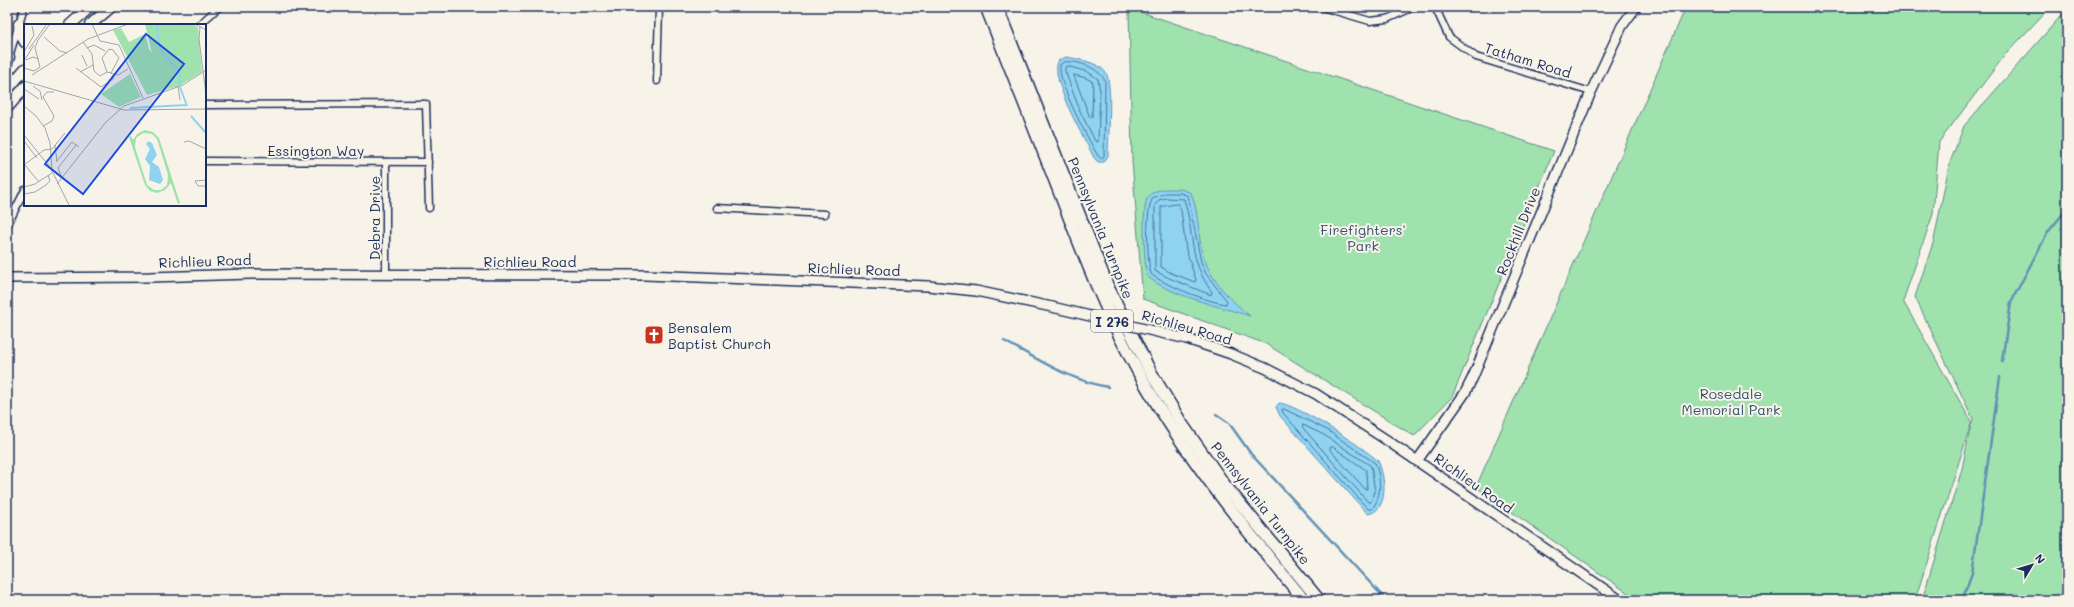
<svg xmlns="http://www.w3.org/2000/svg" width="2074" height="607" font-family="Mali,sans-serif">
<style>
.built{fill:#ece0cb}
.green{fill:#9fe2ad;stroke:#5d8886}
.water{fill:#8fd3f1;stroke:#6191b6}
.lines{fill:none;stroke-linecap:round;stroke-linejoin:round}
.shore{stroke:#497199;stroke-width:1}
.stream{stroke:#6191b6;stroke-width:2.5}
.street-casing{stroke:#1b2f5e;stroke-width:9}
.secondary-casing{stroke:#1b2f5e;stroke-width:12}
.primary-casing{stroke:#1b2f5e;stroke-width:13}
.highway-casing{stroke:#1b2f5e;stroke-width:14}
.street{stroke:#f7f3e8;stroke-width:6}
.secondary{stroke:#f7f3e8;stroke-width:9}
.primary{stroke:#f7f3e8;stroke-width:10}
.highway{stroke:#f7f3e8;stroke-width:11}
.secondary-bridge-casing{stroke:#1b2f5e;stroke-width:12;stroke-linecap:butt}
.secondary-bridge{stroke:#f7f3e8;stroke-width:9}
.labels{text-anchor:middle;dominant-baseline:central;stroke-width:4;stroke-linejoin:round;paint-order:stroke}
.shield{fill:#f7f3e8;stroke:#5d6a87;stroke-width:1}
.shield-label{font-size:13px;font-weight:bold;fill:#1b2f5e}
.street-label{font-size:14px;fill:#1b2f5e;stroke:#f7f3e8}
.park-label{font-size:14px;fill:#35536e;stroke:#f7f3e8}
.poi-label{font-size:14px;fill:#1b2f5e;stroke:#f7f3e8;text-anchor:start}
.inset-river{fill:none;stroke:#8fd3f1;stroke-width:2}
.inset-road{fill:none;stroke:#9fa5b1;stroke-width:1}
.view{fill:#1d4ed8;fill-opacity:0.15;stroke:#1d4ed8;stroke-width:2}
.inset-edge{fill:none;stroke:#1b2f5e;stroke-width:2}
</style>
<rect width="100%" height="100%" fill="#f7f3e8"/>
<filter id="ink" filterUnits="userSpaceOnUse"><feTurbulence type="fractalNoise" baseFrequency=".025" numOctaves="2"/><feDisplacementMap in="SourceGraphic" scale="8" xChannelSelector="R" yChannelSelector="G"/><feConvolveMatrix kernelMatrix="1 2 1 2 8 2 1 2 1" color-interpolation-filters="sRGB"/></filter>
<g filter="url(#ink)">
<!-- built -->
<path class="built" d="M7,7H17L7,36Z"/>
<!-- green -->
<g class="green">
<path d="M1686,7H2050L2005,55L1939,142L1933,214L1903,301L1972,423L1973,419L1915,297L1934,240L1949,165L1964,126L2067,9V600H1922L1962,469L1971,424L1915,600H1638L1476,487Z"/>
<path d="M1129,8L1554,151L1452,397L1414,436L1266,344L1143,299L1132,161Z"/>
</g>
<!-- water -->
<g class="water">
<path d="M1066,57C1078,59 1099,62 1106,73C1113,85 1108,140 1108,156L1104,162H1098L1094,158C1086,141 1047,76 1059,60Z"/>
<path d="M1166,189H1181L1191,193C1198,210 1198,229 1201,247C1207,277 1227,297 1250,316C1222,307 1168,295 1147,276C1144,264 1142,209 1147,199C1151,191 1159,190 1166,189Z"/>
<path d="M1279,403C1296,404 1365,448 1378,461C1385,475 1390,510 1368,514L1366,512L1280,416L1276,407Z"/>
</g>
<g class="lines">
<!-- shore -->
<g class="shore">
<path d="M1064,62C1078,60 1099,68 1105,81L1104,156L1102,159L1098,156C1088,138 1057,83 1060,65Z"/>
<path d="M1067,66L1088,72L1098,79L1100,91L1098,142L1095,141L1080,111L1065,71V68Z"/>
<path d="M1074,75L1086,78L1093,82L1092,118L1090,117Z"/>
<path d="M1166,193H1181L1188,196L1201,262L1206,274L1227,301L1226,304C1211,303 1162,284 1151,274C1147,261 1145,207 1153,198Z"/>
<path d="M1167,198L1184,199C1195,235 1188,259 1212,292L1211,295L1169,278L1155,271V205L1159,200Z"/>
<path d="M1178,204L1181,210L1186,250L1196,280L1195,282L1171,273L1161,267V207Z"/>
<path d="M1284,409L1327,430L1375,463C1381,477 1382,497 1372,509H1368L1283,413L1282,410Z"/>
<path d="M1303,425L1324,435L1371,466L1375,492L1371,502H1368L1303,428Z"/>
<path d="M1333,447L1366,470L1367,489H1365L1330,450V448Z"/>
</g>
<!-- stream -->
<g class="stream">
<path d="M1004,341C1038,359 1071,381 1108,387"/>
<path d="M2002,361L2011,302L2048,232L2067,209"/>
<path d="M1216,414L1229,423L1251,454L1386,600"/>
<path d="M1962,600L1972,573L2000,377"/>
</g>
<!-- street casing -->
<g class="street-casing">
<g id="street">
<path d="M1322,7L1370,21L1387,19L1414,7"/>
<path d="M1435,7L1449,37L1476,57L1591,92"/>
<path d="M199,25L219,7"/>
<path d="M9,57L24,7"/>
<path d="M657,81L659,7"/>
<path d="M205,105L426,104L429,208"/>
<path d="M205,161L428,162"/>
<path d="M386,162V274"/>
<path d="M717,208L825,214"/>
<path d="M7,226L25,190"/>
</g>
</g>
<!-- secondary casing -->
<g class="secondary-casing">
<g id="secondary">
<path d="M7,278L150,277L250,274L645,275L928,286L976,291L1052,307"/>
<path d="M1187,339L1231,354L1265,368L1316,394L1385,439L1620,600"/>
<path d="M1417,461L1465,393L1473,377L1591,92L1622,26L1636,7"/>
</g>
</g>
<!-- primary casing -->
<g class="primary-casing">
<g id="primary">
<path d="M19,24L20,33L25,42"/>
<path d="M70,25L90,7"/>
<path d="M90,25L111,7"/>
<path d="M7,62L9,57"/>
<path d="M7,90L25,69"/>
<path d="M7,108L25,87"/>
</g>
</g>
<!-- highway casing -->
<g class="highway-casing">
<g id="highway">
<path d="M986,7C1009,65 1032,123 1055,181C1081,248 1106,315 1141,377C1187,458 1245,529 1304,600"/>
<path d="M997,7L1108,287L1149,369L1182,424L1224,484L1319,600"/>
</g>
</g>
<!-- street -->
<use href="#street" class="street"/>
<!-- secondary -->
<use href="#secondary" class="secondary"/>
<!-- primary -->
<use href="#primary" class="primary"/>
<!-- highway -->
<use href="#highway" class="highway"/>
<!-- secondary-bridge casing -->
<g class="secondary-bridge-casing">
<path id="secondary-bridge" d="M1052,307L1187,339"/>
</g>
<!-- secondary-bridge -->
<use href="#secondary-bridge" class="secondary-bridge"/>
</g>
</g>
<!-- icons -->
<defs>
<g id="church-square" transform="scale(1)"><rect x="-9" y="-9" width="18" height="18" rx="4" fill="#c8321e" stroke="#f7f3e8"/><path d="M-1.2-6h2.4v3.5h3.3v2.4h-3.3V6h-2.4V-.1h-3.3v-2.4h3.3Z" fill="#fff"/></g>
</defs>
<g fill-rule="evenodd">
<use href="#church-square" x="654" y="335"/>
</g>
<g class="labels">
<!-- shield labels -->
<rect class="shield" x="1091" y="310" width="42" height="22" rx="3"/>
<g class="shield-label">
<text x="1112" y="321">I 276</text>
</g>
<!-- street labels -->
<g class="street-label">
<text transform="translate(1528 60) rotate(17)">Tatham Road</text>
<text x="316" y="150">Essington Way</text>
<text transform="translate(374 218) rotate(-90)">Debra Drive</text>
<text transform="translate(1101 228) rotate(68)">Pennsylvania Turnpike</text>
<text transform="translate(1518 231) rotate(-68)">Rockhill Drive</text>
<text transform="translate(205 261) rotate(-2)">Richlieu Road</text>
<text x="530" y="261">Richlieu Road</text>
<text transform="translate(854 269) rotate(2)">Richlieu Road</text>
<text transform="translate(1187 327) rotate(16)">Richlieu Road</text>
<text transform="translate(1474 483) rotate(35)">Richlieu Road</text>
<text transform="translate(1261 503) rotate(52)">Pennsylvania Turnpike</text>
</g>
<!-- park labels -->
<g class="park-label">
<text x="1363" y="229">Firefighters'<tspan x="1363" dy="16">Park</tspan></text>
<text x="1731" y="393">Rosedale<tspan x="1731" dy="16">Memorial Park</tspan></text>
</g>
<!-- poi labels -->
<g class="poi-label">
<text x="668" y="327">Bensalem<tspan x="668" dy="16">Baptist Church</tspan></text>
</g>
</g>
<!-- overview -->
<g transform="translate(24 24)">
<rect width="182" height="182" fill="#f7f3e8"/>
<path d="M121,0H168L174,3L178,48L155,62L123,71L89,6L97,4L105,18L121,10L125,25L128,29ZM106,50L117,73L95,83L77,70ZM121,106L129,108L135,114L156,179L154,180L147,159L141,166L133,169L126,167L121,161L105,113L107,112L109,116L113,110ZM119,109L128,110L133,115L144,151L143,161L137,166H130L123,161L111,123L112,114Z" fill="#9fe2ad" fill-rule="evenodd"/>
<path d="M124,117L128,119L133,131L128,138L135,143L139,156L136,160L125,156L126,142L121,135L126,125L122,120Z" fill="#8fd3f1"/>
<path class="inset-river" d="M132,0L136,23L141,32M142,33L155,48L156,61M156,63L163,82M106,84L162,81M167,92L182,109"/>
<path class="inset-road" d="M68,0L76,17L95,21L119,74M171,0L182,6M176,3L175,15L182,71M20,13L36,27L43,29M14,16L26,0M59,18L68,30L70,47L76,52L83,48M63,24L70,21L81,27M5,25L23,0M0,28L10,11L8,2M58,31L63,42M2,36L9,33L15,35M0,37L10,21M0,44L10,47L16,43L11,24L14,16M52,44L77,63L89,55L91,50M56,48L69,41M87,49L95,34L89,26L85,25L78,34L83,48L87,49L89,50L94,51L104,45M8,51L64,15L104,0M0,57L100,86L182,85M9,62L16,67L18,76M154,62L156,76M0,65L15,75M0,82L12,92L21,104L26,119L28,147L45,181M19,102L28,97L30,92L19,73L23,68H30M0,111L25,142M0,117L13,134M160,118L165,117L182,125M31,121L33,138M33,137L48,118L55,123M0,141L20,126L28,125L41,109M1,141L15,158M38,154L34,144L52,121M182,156L171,157L174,162H182M33,160L82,98L100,82L159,61L182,46M0,163L11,160L28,149M0,170L11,168L22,161L26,157L24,151"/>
<path class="view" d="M122,10L160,40L59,170L21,140Z"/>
<rect width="182" height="182" class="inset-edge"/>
</g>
<!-- margin -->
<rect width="2074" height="607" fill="none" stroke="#f7f3e8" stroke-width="24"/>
<rect x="12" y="12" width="2050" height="583" fill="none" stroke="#1b2f5e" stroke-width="1.5" filter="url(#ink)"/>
<!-- north arrow -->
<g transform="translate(2032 565) rotate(52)" stroke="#f7f3e8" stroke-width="3" paint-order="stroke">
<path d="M0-3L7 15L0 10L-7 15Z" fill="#1b2f5e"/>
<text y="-6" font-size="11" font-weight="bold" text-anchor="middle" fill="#1b2f5e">N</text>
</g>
</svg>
